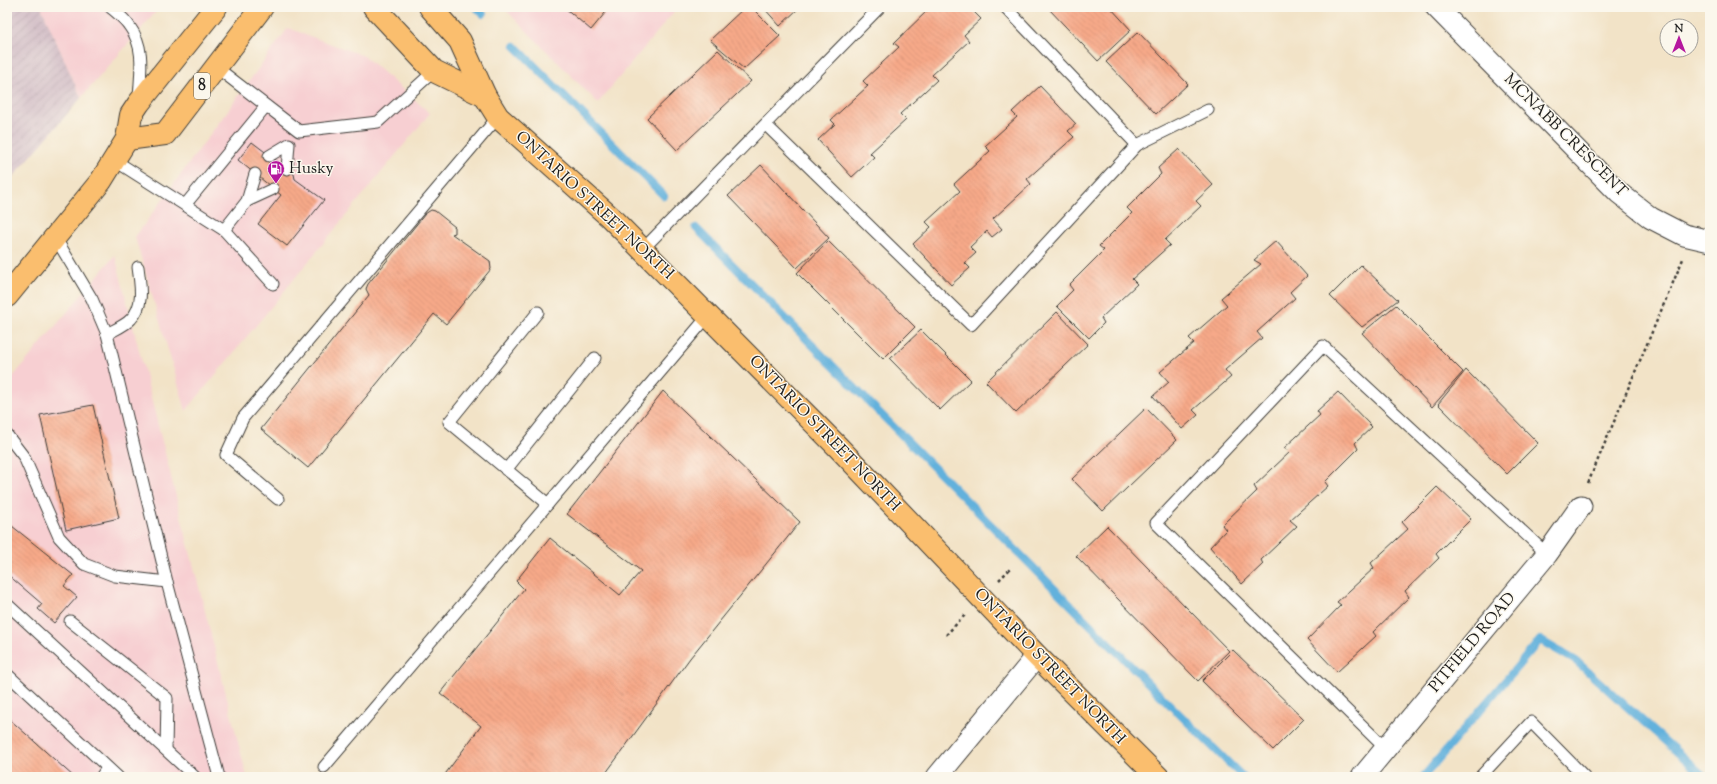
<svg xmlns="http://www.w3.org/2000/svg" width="1717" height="784" font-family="'Sorts Mill Goudy',serif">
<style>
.built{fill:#f7cfd2}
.industrial{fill:url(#industrial-furrows)}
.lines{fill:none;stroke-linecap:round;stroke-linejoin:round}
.stream{stroke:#62b1dc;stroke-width:8}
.building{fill:url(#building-back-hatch)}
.lane-casing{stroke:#3c3a36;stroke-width:13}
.street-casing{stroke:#3c3a36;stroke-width:23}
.primary-casing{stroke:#3c3a36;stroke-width:24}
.path{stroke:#3c3a36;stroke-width:2.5;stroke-dasharray:3 3;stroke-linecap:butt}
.lane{stroke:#fff;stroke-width:11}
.street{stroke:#fff;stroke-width:21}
.primary{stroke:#fabe6e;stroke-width:22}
.labels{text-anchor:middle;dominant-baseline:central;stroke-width:3;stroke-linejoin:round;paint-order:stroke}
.shield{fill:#fbf7ec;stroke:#5f5e5a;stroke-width:1}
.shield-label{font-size:15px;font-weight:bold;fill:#1c1c1c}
.street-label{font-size:16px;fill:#1c1c1c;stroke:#fbf7ec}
.poi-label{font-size:16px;fill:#1c1c1c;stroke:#fbf7ec;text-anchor:start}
</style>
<defs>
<pattern id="industrial-furrows" width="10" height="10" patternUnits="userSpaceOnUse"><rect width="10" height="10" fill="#d2bdc6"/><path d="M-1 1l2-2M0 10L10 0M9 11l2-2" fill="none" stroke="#b4a2aa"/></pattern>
<pattern id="building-back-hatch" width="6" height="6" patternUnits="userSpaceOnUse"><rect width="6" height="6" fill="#f7a989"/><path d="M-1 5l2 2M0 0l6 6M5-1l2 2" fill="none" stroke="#d39176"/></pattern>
</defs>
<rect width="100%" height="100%" fill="#fbf7ec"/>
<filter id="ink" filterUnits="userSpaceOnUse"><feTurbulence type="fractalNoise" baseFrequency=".025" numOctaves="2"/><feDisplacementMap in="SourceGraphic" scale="8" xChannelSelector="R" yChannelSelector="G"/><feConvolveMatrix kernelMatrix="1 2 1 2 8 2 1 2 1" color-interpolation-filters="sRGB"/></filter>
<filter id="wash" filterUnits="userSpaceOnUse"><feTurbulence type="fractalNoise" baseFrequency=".012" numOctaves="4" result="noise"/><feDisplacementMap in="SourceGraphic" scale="16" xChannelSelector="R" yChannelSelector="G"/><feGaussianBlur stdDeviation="0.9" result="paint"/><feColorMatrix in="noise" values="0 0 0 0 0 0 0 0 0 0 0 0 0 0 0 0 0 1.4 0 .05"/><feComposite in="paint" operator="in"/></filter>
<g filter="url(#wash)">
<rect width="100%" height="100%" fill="#f2e3c7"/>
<!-- built -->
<g class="built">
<path d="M41,7H160L81,98Z"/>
<path d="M503,7H678L598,103Z"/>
<path d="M288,28L364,56L430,113L186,411L135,237Z"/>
<path d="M115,255L247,777H7V384Z"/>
</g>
<!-- industrial -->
<path class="industrial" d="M7,7H41L81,98L7,184Z"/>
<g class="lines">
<!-- stream -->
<g class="stream">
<path d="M476,7L483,14"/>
<path d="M515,46L664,196"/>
<path d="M696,228L1149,684L1243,777"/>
<path d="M1423,777L1540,640L1576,661L1705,777"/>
</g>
</g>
<g id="blocks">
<!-- building -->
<g class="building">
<path d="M564,7H610L591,30Z"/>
<path d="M745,7H751L780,36L744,69L710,40Z"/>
<path d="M763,7H800L780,26Z"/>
<path d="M929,7H969L981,19L964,35L969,41L932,75L937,80L900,114L906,120L870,153L874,157L852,177L818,140L835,124L831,120L868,86L863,81L899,47L894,43L930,8Z"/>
<path d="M1051,7H1110L1131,30L1098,61L1049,9Z"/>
<path d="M1138,32L1188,84L1156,114L1106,62Z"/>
<path d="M718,50L751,81L677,150L647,118Z"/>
<path d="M1040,86L1076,124L1068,131L1074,137L1027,179L1031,184L993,219L1002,229L992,237L987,231L970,247L976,253L965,263L970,268L951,285L913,244L931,227L926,222L960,191L954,184L990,151L985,146L1017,117L1012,112Z"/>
<path d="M252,142L294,174L295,179L324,200L287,246L258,224L281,195L238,160Z"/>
<path d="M1179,149L1213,185L1196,201L1201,206L1165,240L1170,245L1132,279L1137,284L1101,318L1104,323L1089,338L1057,306L1073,290L1069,285L1104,250L1099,246L1132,213L1127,208L1161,174L1158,168Z"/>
<path d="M761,165L829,238L797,268L728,196Z"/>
<path d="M431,210L435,211L455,227V233L452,234L490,261L491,269L446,324L434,314L308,468L261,429L369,295L366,289L368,284L425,214Z"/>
<path d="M828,241L915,327L883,359L797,273Z"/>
<path d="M1276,241L1307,276L1290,292L1295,298L1257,332L1262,338L1225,370L1231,377L1193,410L1198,415L1182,429L1153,396L1169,382L1160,372L1194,343L1189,338L1227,305L1221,298L1261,264L1254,260Z"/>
<path d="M1361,265L1398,300L1362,327L1330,296Z"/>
<path d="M1396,305L1463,372L1432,407L1362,333Z"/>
<path d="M1057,312L1088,344L1016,413L986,382Z"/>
<path d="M921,330L971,380L940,410L890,359Z"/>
<path d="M1466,370L1538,443L1507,474L1438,404Z"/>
<path d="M663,391L800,522L690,658L603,777H443L481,726L440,693L524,589L516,581L550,538L620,595L641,571L567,514Z"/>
<path d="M1338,392L1372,427L1355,443L1358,449L1325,482L1328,486L1290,520L1297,526L1261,560L1263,564L1242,584L1210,547L1226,530L1222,525L1257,491L1254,486L1290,452L1284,448L1320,415L1317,411Z"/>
<path d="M93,405L119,518L66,530L40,415Z"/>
<path d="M1146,408L1177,440L1103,511L1072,479Z"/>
<path d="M1437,487L1471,519L1436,554L1439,558L1405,591L1409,597L1373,632L1376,636L1337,672L1307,640L1341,605L1337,602L1374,568L1371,563L1408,529L1402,522Z"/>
<path d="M7,522L73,575L64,586L77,597L54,623L38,609L42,604L7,574Z"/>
<path d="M1107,526L1229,651L1198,681L1076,556Z"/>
<path d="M1233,650L1304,719L1273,750L1202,681Z"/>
<path d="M7,717L74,777H7Z"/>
</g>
</g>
</g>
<g filter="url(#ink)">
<use href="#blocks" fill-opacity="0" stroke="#3c3a36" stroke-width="1"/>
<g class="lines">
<!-- lane casing -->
<g class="lane-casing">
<g id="lane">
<path d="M110,7C117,13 125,19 130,27C146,49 140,74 139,99"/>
<path d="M1005,7L1137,145"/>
<path d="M216,67L299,131L378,122L434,71"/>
<path d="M766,125L971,325L1137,145L1208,110"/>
<path d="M269,156L289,144L287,169"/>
<path d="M114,160L224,230L247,201L273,189"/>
<path d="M247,201L255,174"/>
<path d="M185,205L266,106"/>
<path d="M224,230L273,284"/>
<path d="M55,237L92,299L107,334L167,582L219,777"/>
<path d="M642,250L880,7"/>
<path d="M538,312L449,422L548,504"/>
<path d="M107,334C114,330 126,325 131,319C145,305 140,284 138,267"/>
<path d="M7,435L24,457L59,537L84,564L115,576L167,582"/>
<path d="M506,470L595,358"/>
<path d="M278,499L226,455L243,418L498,117"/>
<path d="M7,604L195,777"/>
<path d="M70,621L167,698L166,750"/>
<path d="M7,674L118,777"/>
<path d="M1385,748L1156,523L1323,346L1547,554"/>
<path d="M324,767L708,316"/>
<path d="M101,777L107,768"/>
<path d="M1480,777L1531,722L1585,777"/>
</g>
</g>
<!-- street casing -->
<g class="street-casing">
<g id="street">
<path d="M1436,7L1619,193L1651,218L1684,235L1710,241"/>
<path d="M937,777L1037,656"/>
<path d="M1362,777L1547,554L1581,506"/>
</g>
</g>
<!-- primary casing -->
<g class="primary-casing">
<g id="primary">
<path d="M374,7L434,71L485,96"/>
<path d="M430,7L460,41L485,96L498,117L609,216L839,448L1037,656L1158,777"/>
<path d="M127,139L165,134L262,7"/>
<path d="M7,296L101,181L127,139L131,115L139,103L216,7"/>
</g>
</g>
<!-- path -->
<g class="path">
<path d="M1588,483L1683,259"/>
<path d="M999,580L1010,569"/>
<path d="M946,635L965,615"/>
</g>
<!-- lane -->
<use href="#lane" class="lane"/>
<!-- street -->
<use href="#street" class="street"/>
<!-- primary -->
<use href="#primary" class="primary"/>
</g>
</g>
<!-- icons -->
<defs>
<g id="fuel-pin" transform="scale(0.9)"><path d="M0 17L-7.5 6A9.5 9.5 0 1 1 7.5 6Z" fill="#b5179e" stroke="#fbf7ec"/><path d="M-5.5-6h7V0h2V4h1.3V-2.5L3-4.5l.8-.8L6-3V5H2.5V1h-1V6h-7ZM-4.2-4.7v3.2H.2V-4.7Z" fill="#fff"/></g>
</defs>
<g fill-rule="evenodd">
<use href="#fuel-pin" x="276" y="169"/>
</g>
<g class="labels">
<!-- shield labels -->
<rect class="shield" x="194" y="73" width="16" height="26" rx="3"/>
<g class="shield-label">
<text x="202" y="86">8</text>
</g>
<!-- street labels -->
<g class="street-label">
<text transform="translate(1565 136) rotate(45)">MCNABB CRESCENT</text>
<text transform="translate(594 206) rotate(43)">ONTARIO STREET NORTH</text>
<text transform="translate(824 434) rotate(46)">ONTARIO STREET NORTH</text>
<text transform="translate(1473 643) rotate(-50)">PITFIELD ROAD</text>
<text transform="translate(1049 667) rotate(46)">ONTARIO STREET NORTH</text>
</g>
<!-- poi labels -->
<g class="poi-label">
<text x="289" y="169">Husky</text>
</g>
</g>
<!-- margin -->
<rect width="1717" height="784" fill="none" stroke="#fbf7ec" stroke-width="24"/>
<!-- north arrow -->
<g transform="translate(1679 38)"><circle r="19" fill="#fbf7ec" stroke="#a29f99"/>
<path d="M0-3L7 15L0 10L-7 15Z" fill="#b5179e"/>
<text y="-6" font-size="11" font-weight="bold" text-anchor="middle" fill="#1c1c1c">N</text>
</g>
</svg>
